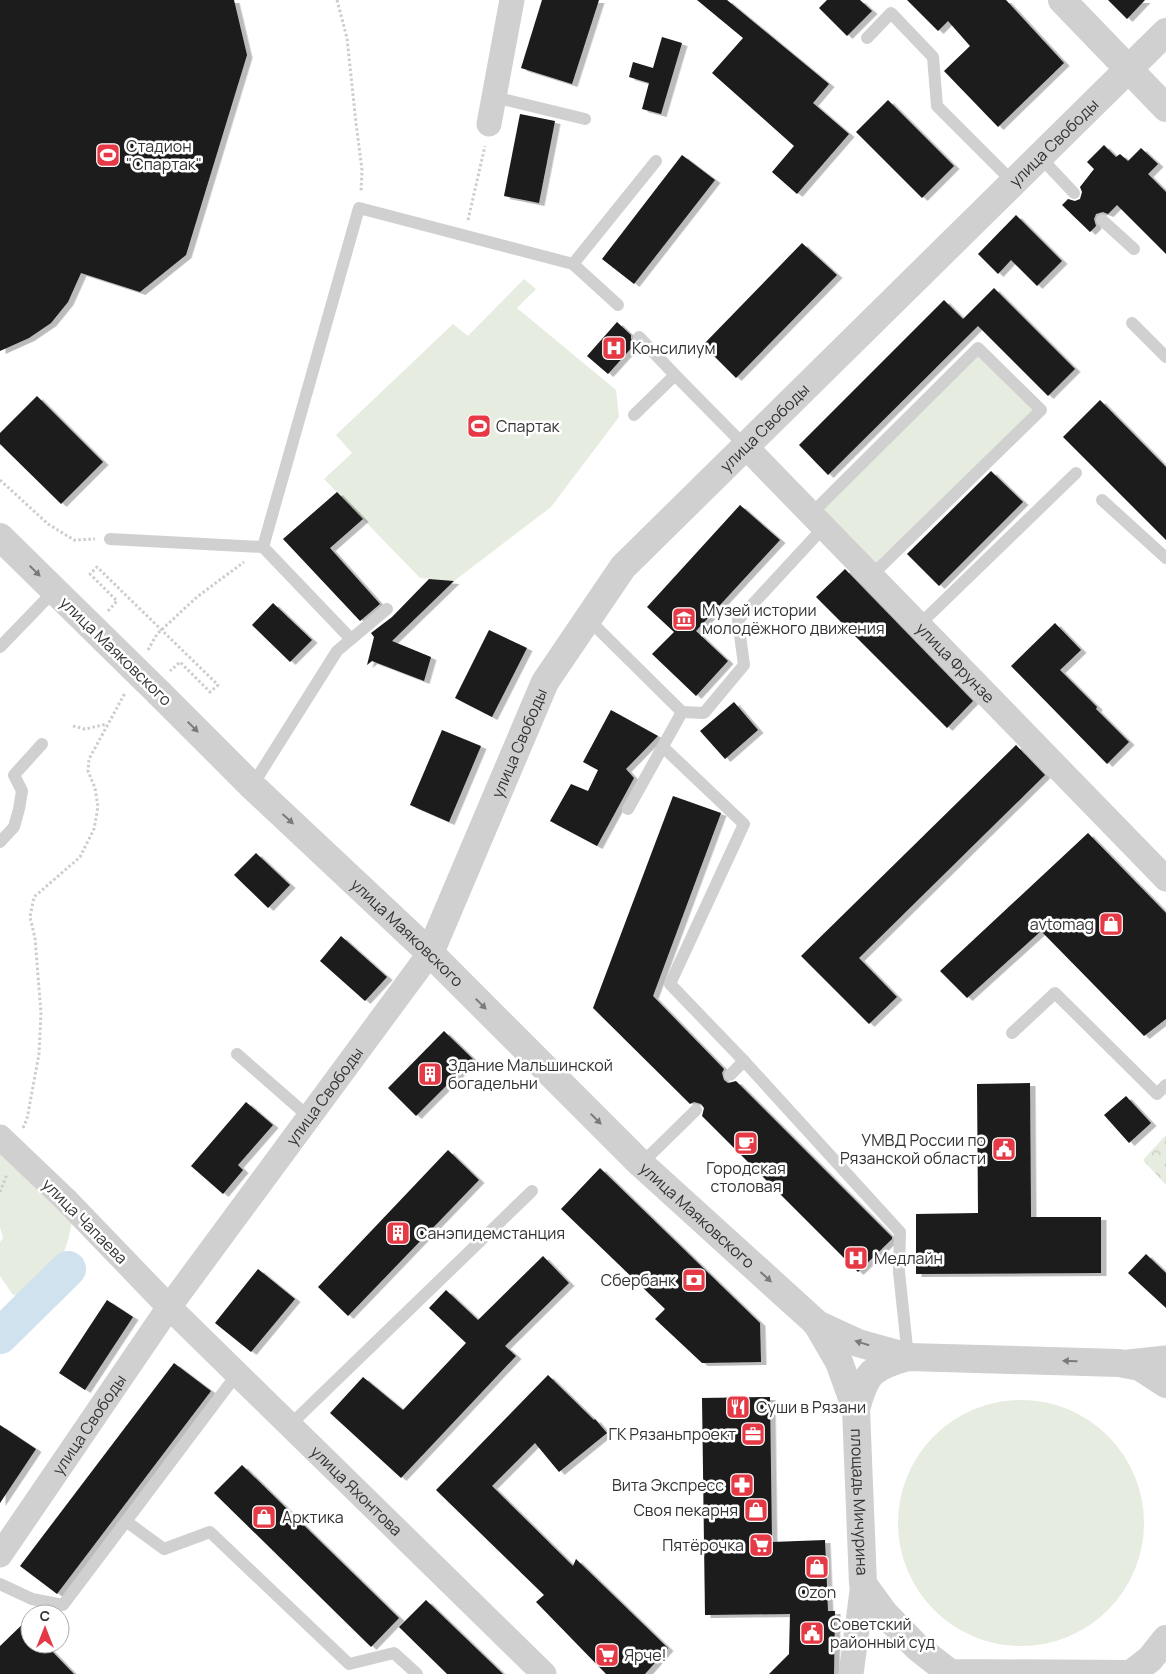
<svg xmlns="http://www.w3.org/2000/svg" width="1166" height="1674" font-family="Manrope,sans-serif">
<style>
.green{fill:#e6ecdf}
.forest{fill:url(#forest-crowns)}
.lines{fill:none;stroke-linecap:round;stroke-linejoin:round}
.river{stroke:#cfe2ee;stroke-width:36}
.building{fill:#1a1a1a;filter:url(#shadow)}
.path{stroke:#cdcdcd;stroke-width:3;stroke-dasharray:2.5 2.5;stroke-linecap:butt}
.service{stroke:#d0d0d0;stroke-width:12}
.minor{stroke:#d0d0d0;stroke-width:25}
.tertiary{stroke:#d0d0d0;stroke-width:28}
.minor-bridge{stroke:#d0d0d0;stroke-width:25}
.tertiary-bridge{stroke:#d0d0d0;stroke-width:28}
.oneway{fill:#7a7a7a}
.labels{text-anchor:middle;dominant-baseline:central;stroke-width:5;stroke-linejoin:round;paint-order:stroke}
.street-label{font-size:16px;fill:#333;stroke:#fff}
.poi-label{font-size:16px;fill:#333;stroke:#fff;text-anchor:start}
</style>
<defs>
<pattern id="forest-crowns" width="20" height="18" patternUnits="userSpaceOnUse" patternTransform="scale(1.25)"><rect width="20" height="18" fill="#e6ecdf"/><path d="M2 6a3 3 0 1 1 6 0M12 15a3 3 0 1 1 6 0" fill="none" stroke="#c6cbc0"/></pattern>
<filter id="shadow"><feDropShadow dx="5.5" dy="3" stdDeviation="0" flood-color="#0004"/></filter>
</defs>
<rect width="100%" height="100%" fill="#fff"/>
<!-- green -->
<g class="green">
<path d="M524,279L536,289L517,308L616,390L619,417L551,507L454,581L420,578L324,479L352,453L336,435L453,324L468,336Z"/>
<path d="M978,353L1034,409L874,565L819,508Z"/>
<path d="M0,1146L72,1219C68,1256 53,1275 26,1298L13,1295L0,1276V1242L3,1238L0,1227Z"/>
<circle cx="1021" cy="1523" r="123"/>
</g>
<!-- forest -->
<path class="forest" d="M1166,1135V1185L1143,1160Z"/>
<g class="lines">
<!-- river -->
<path class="river" d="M0,1336L68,1269"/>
</g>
<!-- building -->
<g class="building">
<path d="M0,0H234L247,55L186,255L140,292L81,273L68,302L51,323L29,338L0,351Z"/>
<path d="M542,0H599L572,84L521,68Z"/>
<path d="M697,0H727L829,84L813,103L849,134L797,194L772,172L794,146L712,73L743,38Z"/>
<path d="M827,0H860L872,11L847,36L819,8Z"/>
<path d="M907,0H1006L1064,63L998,127L944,71L970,46L948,21L938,31Z"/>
<path d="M1108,0H1145L1127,19Z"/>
<path d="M662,37L682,43L661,114L642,109L649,83L629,77L633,62L653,68Z"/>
<path d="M888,100L954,166L922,198L856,132Z"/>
<path d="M520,114L555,121L539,203L504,196Z"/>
<path d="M1104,145L1116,157L1120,154L1128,161L1141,148L1158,164L1148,174L1166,192V254L1117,205L1108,214L1103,212L1096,214L1094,219L1096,226L1090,232L1062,205L1068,199L1075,201L1080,199L1082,192L1080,187L1094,169L1087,162Z"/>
<path d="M682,155L715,180L634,284L602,259Z"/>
<path d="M1016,215L1062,261L1037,286L1011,260L998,274L978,254Z"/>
<path d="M802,243L837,275L736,378L703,345Z"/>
<path d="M994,288L1075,369L1048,396L978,326L828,475L799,445L944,300L963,319Z"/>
<path d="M617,322L631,335V339L635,344L608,374L587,356Z"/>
<path d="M37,396L103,462L61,504L0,444V433Z"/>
<path d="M1100,400L1166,467V540L1063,437Z"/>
<path d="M991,471L1023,502L939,586L907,554Z"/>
<path d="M337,492L363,519L330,548L380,604L360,621L283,539Z"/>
<path d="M740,505L780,540L696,631L728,661L696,696L652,654L674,632L647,607Z"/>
<path d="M845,569L973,701L947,728L816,597Z"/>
<path d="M429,579L454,581L392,641L431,657L424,681L372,661L367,665L374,637L371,633L392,617Z"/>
<path d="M273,603L312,640L290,662L252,625Z"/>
<path d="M1055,623L1081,650L1060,670L1097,707L1096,709L1129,742L1107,764L1011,666Z"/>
<path d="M489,630L527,648L492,717L455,698Z"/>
<path d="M734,702L758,730L725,759L700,731Z"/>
<path d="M611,710L658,736L626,769L634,778L597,846L550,821L571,784L588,791L598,770L583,762Z"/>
<path d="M442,730L481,746L449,822L410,805Z"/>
<path d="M1016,745L1045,775L859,958L897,997L869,1024L801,956Z"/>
<path d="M673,796L721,813L653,996L724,1069L722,1073L724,1080L728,1083L736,1081L892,1237V1239L858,1272L702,1116L704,1108L701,1104L694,1102L690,1104L593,1008Z"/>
<path d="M1088,833L1166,913V1019L1144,1036L1041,931L967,998L940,971Z"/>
<path d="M256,853L290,885L268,908L234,875Z"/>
<path d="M341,936L387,977L365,1001L320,961Z"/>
<path d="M444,1031L473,1059L416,1116L388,1088Z"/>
<path d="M1030,1083L1031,1217H1101V1273L916,1274V1214L978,1213L977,1084Z"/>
<path d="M1126,1096L1151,1123L1129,1143L1104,1115Z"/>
<path d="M246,1102L273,1125L238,1165L243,1170L223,1194L191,1166Z"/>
<path d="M448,1150L479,1180L348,1316L318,1287Z"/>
<path d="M600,1168L760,1323L761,1362L702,1363L655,1319L665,1309L561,1209Z"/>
<path d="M1146,1254L1166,1273V1308L1128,1273Z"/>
<path d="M543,1256L569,1283L505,1346L516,1356L401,1478L330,1413L363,1377L403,1410L466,1343L429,1308L446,1290L478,1320Z"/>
<path d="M258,1269L295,1299L251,1352L215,1323Z"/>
<path d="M107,1300L133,1317L85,1390L59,1373Z"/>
<path d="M174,1363L211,1391L57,1594L20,1566Z"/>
<path d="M548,1375L594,1420L595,1419L607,1433L559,1472L535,1443L492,1486L573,1566L576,1559L668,1648L645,1674H606L536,1602L544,1595L436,1490Z"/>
<path d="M770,1397L772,1542L825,1540L828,1611H835L834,1674H769L789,1654L790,1614L705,1615L702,1398Z"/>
<path d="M0,1425L36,1449L0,1503Z"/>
<path d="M242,1465L399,1618L371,1647L214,1493Z"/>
<path d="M426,1600L503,1674H447L399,1627Z"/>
<path d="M30,1617V1644H45L74,1674H0V1646Z"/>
</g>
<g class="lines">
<!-- path -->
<g class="path">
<path d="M337,0L347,38L356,123L362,170L361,192"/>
<path d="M468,220L485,146"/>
<path d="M0,480L48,524L74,540L95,539"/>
<path d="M108,611L117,601L90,574L97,567L218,685L210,692L180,662L170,671"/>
<path d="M148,650L157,634L197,597L244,562"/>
<path d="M73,726L85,729L107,724"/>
<path d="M23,1128L27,1119L39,1054L41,1013L35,938L30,917L34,897L80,857L94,829L98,807L95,788L88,771L89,759L125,693"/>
<path d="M0,1192L7,1174"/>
</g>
<!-- service -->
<g class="service">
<path d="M867,38L891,13L933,57L937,106L1014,183"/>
<path d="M494,97L585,119"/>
<path d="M1040,157L1074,193"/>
<path d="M1102,220L1134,249"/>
<path d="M573,264L656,161"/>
<path d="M1132,323L1166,357"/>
<path d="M639,337L675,375"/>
<path d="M634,415L675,375L745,446"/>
<path d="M1102,500L1166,558"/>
<path d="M811,514L978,348L1041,410L871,576"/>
<path d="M110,539L263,547L351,639"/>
<path d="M263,547L359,208L573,264L618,305"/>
<path d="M588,619L682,712L628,809"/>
<path d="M919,625L1076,473"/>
<path d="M0,647L54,591"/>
<path d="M682,712L704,713L744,665L738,620L824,527"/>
<path d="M663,747L744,824L670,984L744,1061L900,1232L899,1272L908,1357"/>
<path d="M252,786L337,651L387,609"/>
<path d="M0,842L14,827L19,809L22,791L14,775L42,744"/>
<path d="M1012,1033L1055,993L1157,1094L1166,1085"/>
<path d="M237,1054L309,1117"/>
<path d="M730,1075L744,1061"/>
<path d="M641,1164L696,1110"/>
<path d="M290,1425L532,1191"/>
<path d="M127,1522L164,1549L210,1532L349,1664L394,1653L417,1674"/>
<path d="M0,1584L32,1599L63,1605L237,1374"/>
</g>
<!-- minor -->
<g class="minor">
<path d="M489,124L512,0"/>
<path id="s1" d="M745,446L1166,879"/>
<path id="s2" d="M66,1200L169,1307L544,1674"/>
<path d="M1119,1363L1166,1358"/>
<path id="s3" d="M0,1555L169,1307L430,953"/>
<path d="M851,1674L863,1584"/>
</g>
<!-- tertiary -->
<g class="tertiary">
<path d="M1062,0L1166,108"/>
<path d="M0,537L105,640"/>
<path id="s4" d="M159,693L252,786L430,953L641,1164L813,1320L817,1324L858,1343L908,1357"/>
<path id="s5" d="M430,953L545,682L623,567L1166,32"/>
<path d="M817,1324L839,1362L856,1409"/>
<path id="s6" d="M1166,1384L1140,1367L1119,1363L908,1357C897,1360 881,1365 872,1373C864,1381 859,1398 856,1409L863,1584L884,1613L918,1648L950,1673L1131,1674L1150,1659L1166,1639"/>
</g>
<!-- minor-bridge -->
<path class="minor-bridge" d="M0,1137L66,1200"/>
<!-- tertiary-bridge -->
<path class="tertiary-bridge" d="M105,640L159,693"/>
</g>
<!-- one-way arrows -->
<defs><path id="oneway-solid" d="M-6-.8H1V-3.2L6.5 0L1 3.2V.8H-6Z" transform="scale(1.25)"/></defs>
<g class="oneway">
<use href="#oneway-solid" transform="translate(35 571) rotate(45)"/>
<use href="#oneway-solid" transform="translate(193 727) rotate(45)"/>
<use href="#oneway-solid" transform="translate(288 819) rotate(42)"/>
<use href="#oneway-solid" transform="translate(481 1004) rotate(45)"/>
<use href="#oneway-solid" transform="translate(596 1119) rotate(45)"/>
<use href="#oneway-solid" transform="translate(766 1277) rotate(42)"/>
<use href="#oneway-solid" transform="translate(862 1343) rotate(-162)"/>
<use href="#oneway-solid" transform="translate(1070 1361) rotate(-178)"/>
</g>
<!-- icons -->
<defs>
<g id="stadium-square" transform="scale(1.25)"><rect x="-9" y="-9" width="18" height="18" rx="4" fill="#e63946" stroke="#fff"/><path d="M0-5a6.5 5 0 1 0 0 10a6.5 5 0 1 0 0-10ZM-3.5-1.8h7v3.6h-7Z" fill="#fff"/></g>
<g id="hospital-square" transform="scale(1.25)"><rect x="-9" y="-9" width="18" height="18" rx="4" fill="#e63946" stroke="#fff"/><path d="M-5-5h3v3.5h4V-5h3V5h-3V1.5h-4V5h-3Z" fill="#fff"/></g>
<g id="museum-square" transform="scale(1.25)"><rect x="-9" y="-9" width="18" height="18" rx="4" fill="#e63946" stroke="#fff"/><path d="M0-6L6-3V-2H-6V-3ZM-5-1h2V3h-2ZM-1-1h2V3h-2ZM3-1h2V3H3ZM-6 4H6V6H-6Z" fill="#fff"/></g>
<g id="shop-square" transform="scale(1.25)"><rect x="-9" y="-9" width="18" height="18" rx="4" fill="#e63946" stroke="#fff"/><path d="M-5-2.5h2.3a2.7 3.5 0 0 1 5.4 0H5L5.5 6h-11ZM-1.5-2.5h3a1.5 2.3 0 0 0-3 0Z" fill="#fff"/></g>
<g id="building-square" transform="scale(1.25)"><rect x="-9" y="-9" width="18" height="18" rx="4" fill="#e63946" stroke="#fff"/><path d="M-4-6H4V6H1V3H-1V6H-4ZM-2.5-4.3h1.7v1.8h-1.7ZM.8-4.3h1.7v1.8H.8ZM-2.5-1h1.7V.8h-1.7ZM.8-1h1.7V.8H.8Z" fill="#fff"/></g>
<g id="cafe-square" transform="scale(1.25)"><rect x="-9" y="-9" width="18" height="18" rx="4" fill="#e63946" stroke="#fff"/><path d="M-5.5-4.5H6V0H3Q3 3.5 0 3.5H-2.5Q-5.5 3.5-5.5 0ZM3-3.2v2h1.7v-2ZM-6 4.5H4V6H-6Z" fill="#fff"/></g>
<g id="civic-square" transform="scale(1.25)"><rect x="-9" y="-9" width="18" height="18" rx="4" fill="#e63946" stroke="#fff"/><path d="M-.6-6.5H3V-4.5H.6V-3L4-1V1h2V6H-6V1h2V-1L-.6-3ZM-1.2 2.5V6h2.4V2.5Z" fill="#fff"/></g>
<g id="bank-square" transform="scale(1.25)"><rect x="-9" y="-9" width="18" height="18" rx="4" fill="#e63946" stroke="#fff"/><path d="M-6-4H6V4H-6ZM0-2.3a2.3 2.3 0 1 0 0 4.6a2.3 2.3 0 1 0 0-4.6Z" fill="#fff"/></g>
<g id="restaurant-square" transform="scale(1.25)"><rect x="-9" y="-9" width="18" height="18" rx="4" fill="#e63946" stroke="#fff"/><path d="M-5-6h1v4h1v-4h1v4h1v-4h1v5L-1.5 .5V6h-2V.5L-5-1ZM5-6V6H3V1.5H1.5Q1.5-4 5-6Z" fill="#fff"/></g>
<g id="office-square" transform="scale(1.25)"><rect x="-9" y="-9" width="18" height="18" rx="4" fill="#e63946" stroke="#fff"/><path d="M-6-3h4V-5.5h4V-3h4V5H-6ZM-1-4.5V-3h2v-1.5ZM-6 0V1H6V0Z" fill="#fff"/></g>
<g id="pharmacy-square" transform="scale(1.25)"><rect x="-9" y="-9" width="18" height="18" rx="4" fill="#e63946" stroke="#fff"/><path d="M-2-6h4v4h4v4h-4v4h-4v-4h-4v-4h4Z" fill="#fff"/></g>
<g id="supermarket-square" transform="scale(1.25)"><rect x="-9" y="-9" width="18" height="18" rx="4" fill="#e63946" stroke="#fff"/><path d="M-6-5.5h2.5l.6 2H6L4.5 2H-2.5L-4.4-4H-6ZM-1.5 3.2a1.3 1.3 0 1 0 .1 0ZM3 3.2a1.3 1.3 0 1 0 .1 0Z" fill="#fff"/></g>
</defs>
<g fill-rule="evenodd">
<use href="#stadium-square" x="108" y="155"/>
<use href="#hospital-square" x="614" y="348"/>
<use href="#stadium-square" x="479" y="426"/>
<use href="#museum-square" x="684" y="619"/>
<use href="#shop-square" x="1111" y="924"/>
<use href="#building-square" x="430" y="1074"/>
<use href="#cafe-square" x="746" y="1143"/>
<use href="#civic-square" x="1004" y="1149"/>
<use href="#building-square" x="398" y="1233"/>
<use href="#hospital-square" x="856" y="1258"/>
<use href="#bank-square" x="694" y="1280"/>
<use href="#restaurant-square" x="738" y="1407"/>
<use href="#office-square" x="753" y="1434"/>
<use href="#pharmacy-square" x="742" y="1485"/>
<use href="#shop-square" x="756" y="1510"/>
<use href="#shop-square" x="264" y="1517"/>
<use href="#supermarket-square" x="761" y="1545"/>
<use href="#shop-square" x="817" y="1567"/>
<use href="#civic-square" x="812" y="1633"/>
<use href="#supermarket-square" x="607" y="1655"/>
</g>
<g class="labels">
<!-- street labels -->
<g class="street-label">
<text stroke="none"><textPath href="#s5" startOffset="1038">улица Свободы</textPath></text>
<text stroke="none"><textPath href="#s5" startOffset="632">улица Свободы</textPath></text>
<text transform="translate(116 651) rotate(44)">улица Маяковского</text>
<text stroke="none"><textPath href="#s1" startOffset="302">улица Фрунзе</textPath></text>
<text stroke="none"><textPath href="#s5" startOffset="228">улица Свободы</textPath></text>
<text stroke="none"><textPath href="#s4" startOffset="345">улица Маяковского</textPath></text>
<text stroke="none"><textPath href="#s3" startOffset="562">улица Свободы</textPath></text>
<text stroke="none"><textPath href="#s4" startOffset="750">улица Маяковского</textPath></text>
<text transform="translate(85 1221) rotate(45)">улица Чапаева</text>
<text stroke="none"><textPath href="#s3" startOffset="158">улица Свободы</textPath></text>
<text stroke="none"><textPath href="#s2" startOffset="411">улица Яхонтова</textPath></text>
<text stroke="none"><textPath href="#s6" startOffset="436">площадь Мичурина</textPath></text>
</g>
<!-- poi labels -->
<g class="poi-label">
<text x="126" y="146">Стадион<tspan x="126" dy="18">"Спартак"</tspan></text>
<text x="632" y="348">Консилиум</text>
<text x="496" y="426">Спартак</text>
<text x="702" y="610">Музей истории<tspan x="702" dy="18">молодёжного движения</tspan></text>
<text x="1094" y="924" text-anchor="end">avtomag</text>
<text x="448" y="1065">Здание Мальшинской<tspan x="448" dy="18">богадельни</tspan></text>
<text x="986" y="1140" text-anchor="end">УМВД России по<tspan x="986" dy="18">Рязанской области</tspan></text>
<text x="746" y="1168" text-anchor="middle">Городская<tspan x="746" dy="18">столовая</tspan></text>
<text x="416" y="1233">Санэпидемстанция</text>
<text x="874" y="1258">Медлайн</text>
<text x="676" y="1280" text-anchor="end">Сбербанк</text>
<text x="756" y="1407">Суши в Рязани</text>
<text x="736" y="1434" text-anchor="end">ГК Рязаньпроект</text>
<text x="724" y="1485" text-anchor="end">Вита Экспресс</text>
<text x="738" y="1510" text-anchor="end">Своя пекарня</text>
<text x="282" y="1517">Арктика</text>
<text x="744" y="1545" text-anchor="end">Пятёрочка</text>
<text x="817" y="1592" text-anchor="middle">Ozon</text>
<text x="830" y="1624">Советский<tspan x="830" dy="18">районный суд</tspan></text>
<text x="624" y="1655">Ярче!</text>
</g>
</g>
<!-- north arrow -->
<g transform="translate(45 1629)"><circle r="24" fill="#ffffff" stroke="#adadad"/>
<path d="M0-4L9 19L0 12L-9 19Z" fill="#e63946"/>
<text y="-8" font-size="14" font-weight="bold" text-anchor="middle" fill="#333333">С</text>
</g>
</svg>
